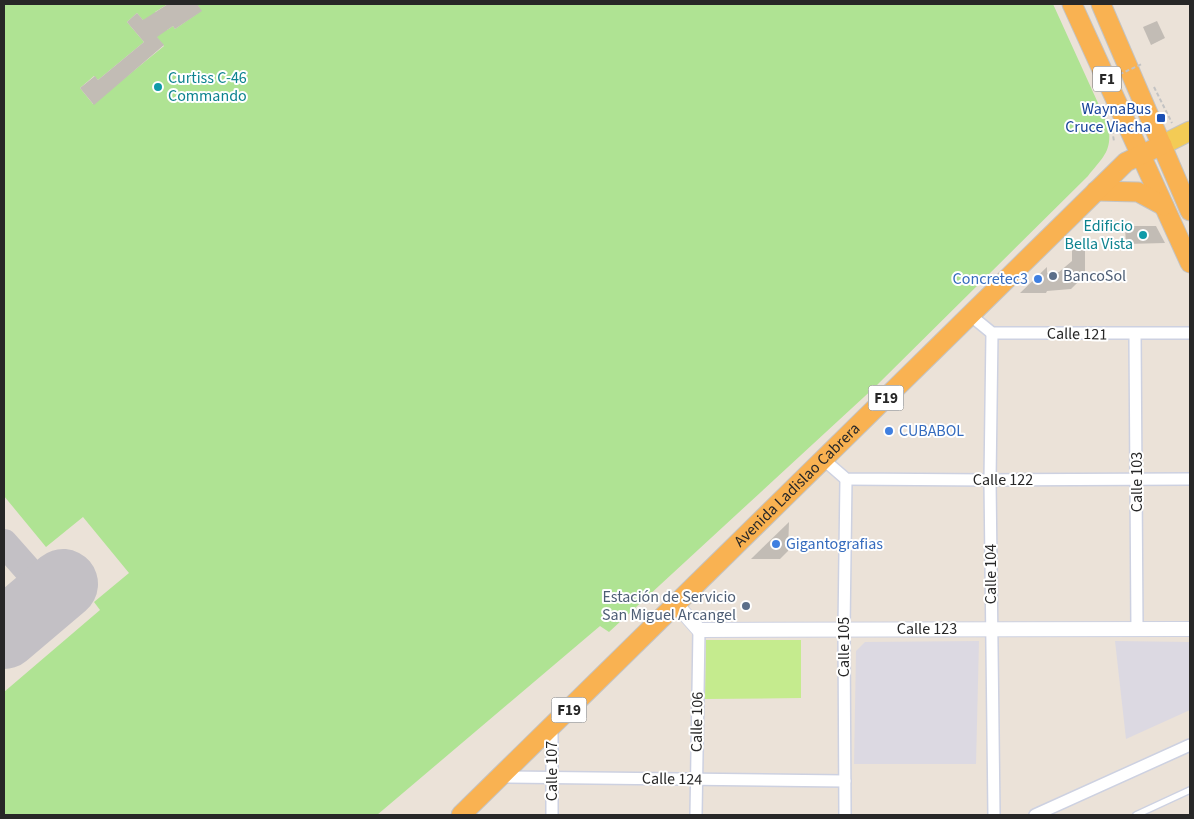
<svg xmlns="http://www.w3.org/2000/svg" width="1194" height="819" font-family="'Source Sans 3',sans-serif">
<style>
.industrial{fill:#dcd9e2}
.green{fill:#afe393;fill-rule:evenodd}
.pitch{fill:#c5eb8e}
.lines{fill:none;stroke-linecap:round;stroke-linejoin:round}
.taxiway{stroke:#c3c0c5;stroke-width:28}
.runway{stroke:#c3c0c5;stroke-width:70}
.building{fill:#c2bcb5}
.service-casing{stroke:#cdd1e1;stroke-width:8}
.minor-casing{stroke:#cdd1e1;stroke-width:14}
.tertiary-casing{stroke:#cdd1e1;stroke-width:16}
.primary-casing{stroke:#c3c3c3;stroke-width:21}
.trunk-casing{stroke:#c3c3c3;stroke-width:21}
.path{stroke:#c3c3c3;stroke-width:2;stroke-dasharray:4 2.5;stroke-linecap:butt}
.service{stroke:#fff;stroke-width:5.5}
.minor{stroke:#fff;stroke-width:11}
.tertiary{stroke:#fff;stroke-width:14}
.primary{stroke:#f3cb55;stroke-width:19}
.trunk{stroke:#f9b252;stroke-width:19}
.path-bridge{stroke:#c3c3c3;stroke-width:2;stroke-dasharray:4 2.5;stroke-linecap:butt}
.culture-dot{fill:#0f9aa8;stroke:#fff;stroke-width:2}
.transit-dot{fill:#1a4fb4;stroke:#fff;stroke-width:2}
.service-dot{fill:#5c6f8a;stroke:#fff;stroke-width:2}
.shop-dot{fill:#3f7fe0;stroke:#fff;stroke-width:2}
.labels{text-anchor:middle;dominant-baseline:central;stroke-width:4;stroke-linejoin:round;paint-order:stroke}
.shield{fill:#fff;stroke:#686868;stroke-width:1}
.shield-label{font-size:15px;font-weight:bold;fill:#272727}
.culture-label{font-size:16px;fill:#0d838f;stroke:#fff;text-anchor:start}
.transit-label{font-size:16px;fill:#164399;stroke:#fff;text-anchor:end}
.service-label{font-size:16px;fill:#4e5e75;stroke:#fff;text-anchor:start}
.shop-label{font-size:16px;fill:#366cbe;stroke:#fff;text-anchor:start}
.street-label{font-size:16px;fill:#272727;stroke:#fff}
</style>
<rect width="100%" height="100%" fill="#ebe2d8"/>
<!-- industrial -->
<g class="industrial">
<path d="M979,641L976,764H854L856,651L865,642Z"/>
<path d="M1115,641L1190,642V710L1126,739Z"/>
</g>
<!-- green -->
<path class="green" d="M4,4H168L155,12L167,30L173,26L175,29L201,11L197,4H1053L1108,125C1113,151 1103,157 1088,176L877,385L609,632L600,626L377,815H4V692L100,610L94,602L129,573L83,517L46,547L4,496ZM137,13L164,46L93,104L80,88L94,76L98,80L144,42L127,22Z"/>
<!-- pitch -->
<path class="pitch" d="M706,640H801V698L705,699Z"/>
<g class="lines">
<!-- taxiway -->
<path class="taxiway" d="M4,543L50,595"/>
<!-- runway -->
<path class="runway" d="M4,634L63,584"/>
</g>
<!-- building -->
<g class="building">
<path d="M168,4H197L202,11L175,29L173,26L157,37L164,45L94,105L80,88L95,76L98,80L144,42L127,22L137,13L143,20Z"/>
<path d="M1157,21L1165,38L1151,45L1143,27Z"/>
<path d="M1125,226H1156L1165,243L1126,244Z"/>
<path d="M1085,236V275L1071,289L1047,291L1046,293H1020L1047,267V273L1059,272L1072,261V248Z"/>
<path d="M789,522L788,551L780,559H751Z"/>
</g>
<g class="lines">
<!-- service casing -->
<g class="service-casing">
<path id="service" d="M1136,815L1190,790"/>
</g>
<!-- minor casing -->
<g class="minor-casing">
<g id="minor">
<path d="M970,315L992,333H1190"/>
<path d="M992,333L990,480L994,815"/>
<path d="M1135,334L1137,629"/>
<path d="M823,459L846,479L990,480L1190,479"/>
<path d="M500,777L845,781"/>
<path d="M552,815V726"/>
<path d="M696,815L699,630"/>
<path d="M845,815L844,628L846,479"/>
<path d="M1035,815L1190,745"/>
</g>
</g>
<!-- tertiary casing -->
<g class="tertiary-casing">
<path id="tertiary" d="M676,604L699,630L1190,629"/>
</g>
<!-- primary casing -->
<g class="primary-casing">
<path id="primary" d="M1162,145L1190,131"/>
</g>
<!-- trunk casing -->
<g class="trunk-casing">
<g id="trunk">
<path d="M1072,4L1190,263"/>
<path d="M1101,4L1190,211"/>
<path d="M1096,191L1138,192L1164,206"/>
<path id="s1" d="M461,815L1126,162L1162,145"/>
</g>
</g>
<!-- path -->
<g class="path">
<path d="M1154,87L1172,123"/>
<path d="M1112,130L1114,141"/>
</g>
<!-- service -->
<use href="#service" class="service"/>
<!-- minor -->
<use href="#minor" class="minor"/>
<!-- tertiary -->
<use href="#tertiary" class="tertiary"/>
<!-- primary -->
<use href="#primary" class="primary"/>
<!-- trunk -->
<use href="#trunk" class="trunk"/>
<!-- path-bridge -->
<path class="path-bridge" d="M1096,85L1142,64"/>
</g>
<!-- markers -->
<g class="culture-dot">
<circle cx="158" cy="87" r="5"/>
<circle cx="1143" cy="235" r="5"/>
</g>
<rect class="transit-dot" x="1156" y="113" width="10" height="10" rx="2.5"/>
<g class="service-dot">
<circle cx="1053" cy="276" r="5"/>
<circle cx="746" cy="606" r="5"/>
</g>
<g class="shop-dot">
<circle cx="1038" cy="279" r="5"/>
<circle cx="889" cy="431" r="5"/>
<circle cx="776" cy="544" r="5"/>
</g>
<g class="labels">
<!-- shield labels -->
<g class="shield">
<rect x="1093" y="66.5" width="28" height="25" rx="4"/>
<rect x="868.5" y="385.5" width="35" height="25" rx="4"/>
<rect x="551.5" y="697.5" width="35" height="25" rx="4"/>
</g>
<g class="shield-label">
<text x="1107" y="79">F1</text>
<text x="886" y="398">F19</text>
<text x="569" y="710">F19</text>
</g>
<!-- culture labels -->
<g class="culture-label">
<text x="168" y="78">Curtiss C-46<tspan x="168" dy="18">Commando</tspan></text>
<text x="1133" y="226" text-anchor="end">Edificio<tspan x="1133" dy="18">Bella Vista</tspan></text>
</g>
<!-- transit labels -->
<g class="transit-label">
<text x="1151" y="109">WaynaBus<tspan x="1151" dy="18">Cruce Viacha</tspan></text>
</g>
<!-- service labels -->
<g class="service-label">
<text x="1063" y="276">BancoSol</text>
<text x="736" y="597" text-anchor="end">Estación de Servicio<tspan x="736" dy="18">San Miguel Arcangel</tspan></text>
</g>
<!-- shop labels -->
<g class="shop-label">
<text x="1028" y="279" text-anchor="end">Concretec3</text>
<text x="899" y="431">CUBABOL</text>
<text x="786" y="544">Gigantografias</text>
</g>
<!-- street labels -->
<g class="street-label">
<text transform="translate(1077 334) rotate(1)">Calle 121</text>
<text x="1003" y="480">Calle 122</text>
<text transform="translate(1137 482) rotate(-90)">Calle 103</text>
<text stroke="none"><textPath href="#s1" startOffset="471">Avenida Ladislao Cabrera</textPath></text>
<text transform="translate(991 574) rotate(-90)">Calle 104</text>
<text x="927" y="629">Calle 123</text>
<text transform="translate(844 647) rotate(-90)">Calle 105</text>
<text transform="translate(697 722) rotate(-89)">Calle 106</text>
<text transform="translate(552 771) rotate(-90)">Calle 107</text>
<text transform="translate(672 779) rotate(1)">Calle 124</text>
</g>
</g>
<!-- border -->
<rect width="1194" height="819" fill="none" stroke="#272727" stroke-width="10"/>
</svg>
